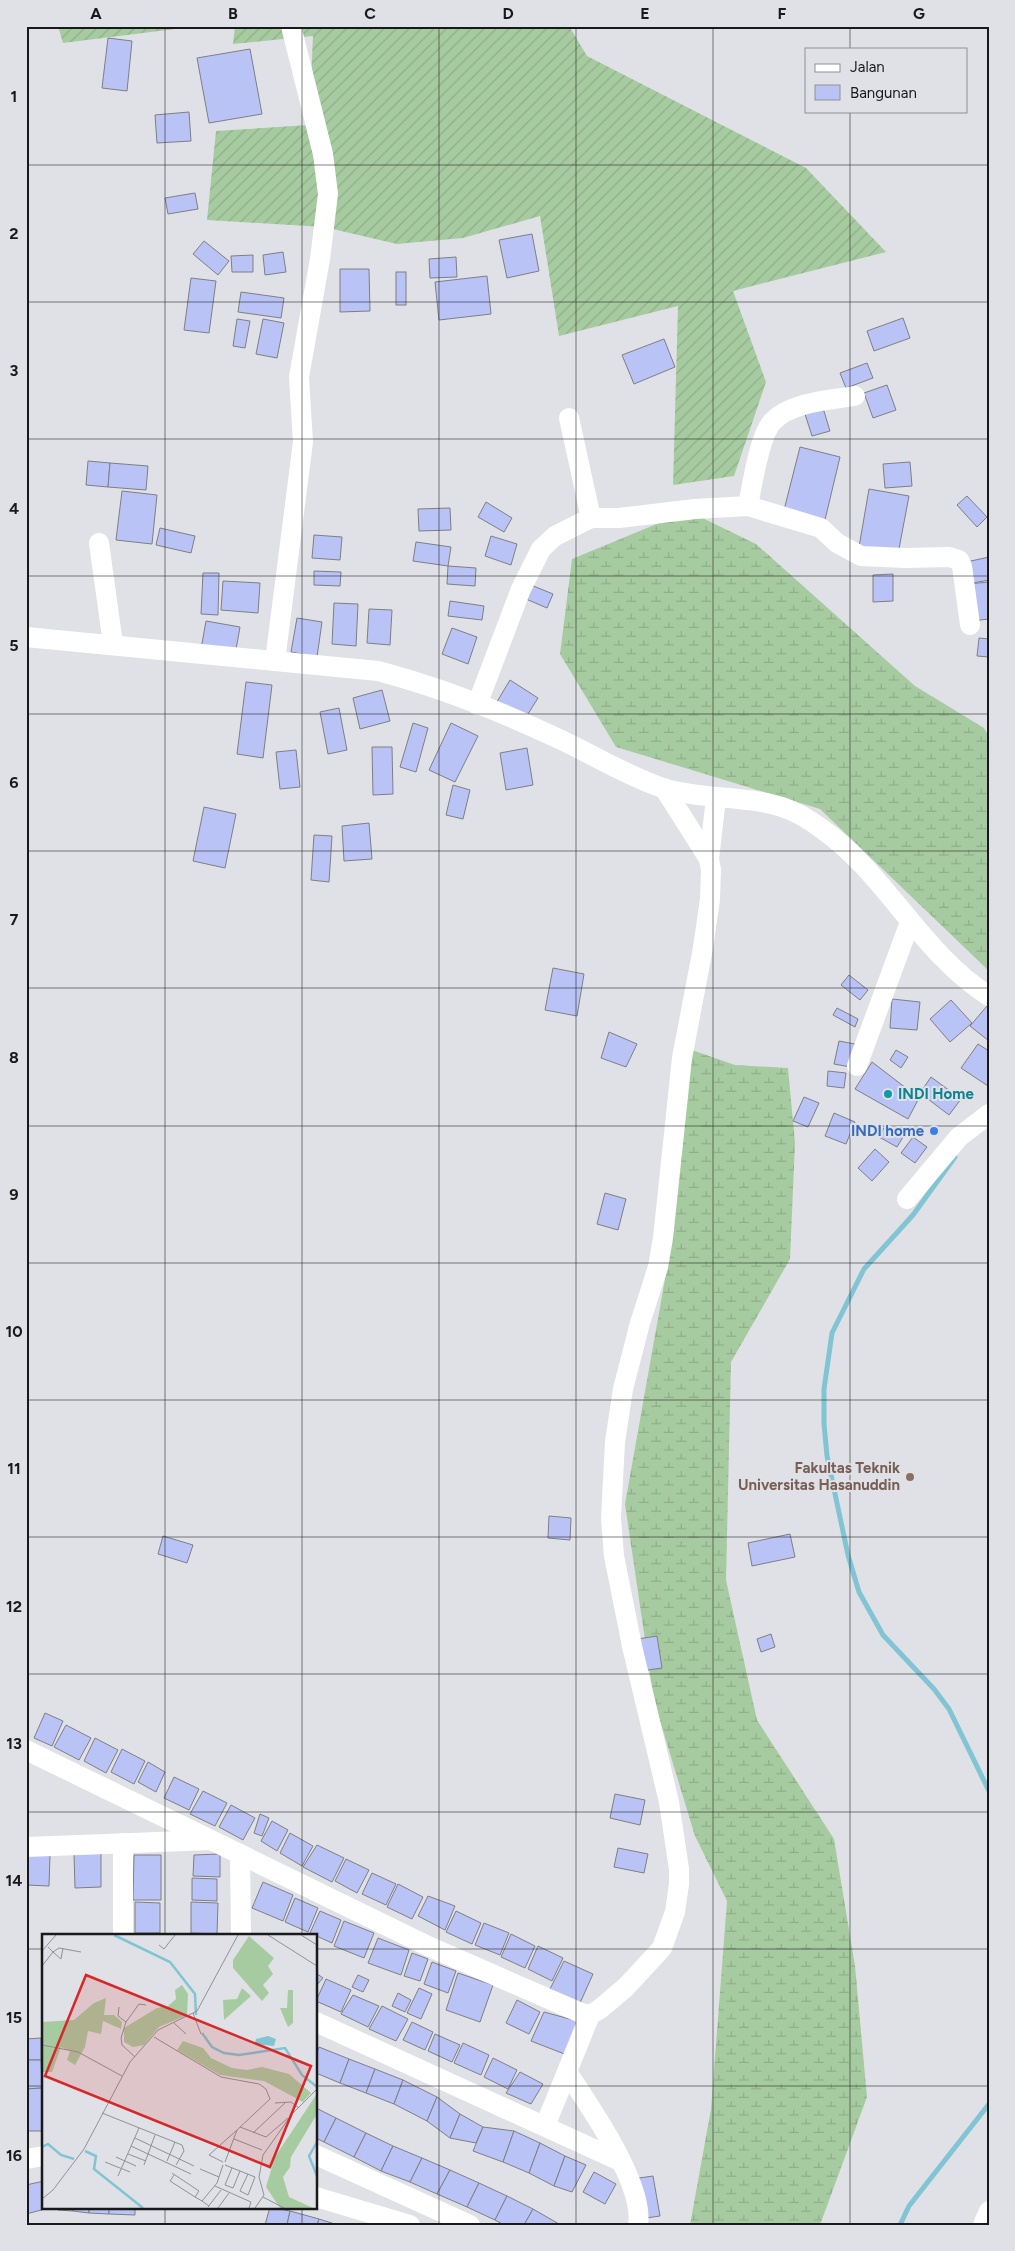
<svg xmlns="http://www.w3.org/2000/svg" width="1015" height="2251" font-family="Figtree,sans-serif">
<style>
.wetland{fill:url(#wetland-marsh)}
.garden{fill:url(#garden-furrows)}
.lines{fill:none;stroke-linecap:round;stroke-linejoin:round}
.stream{stroke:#81c4d3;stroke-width:5}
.building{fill:#bac3f5;stroke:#7e7f84}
.minor{stroke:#fff;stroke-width:20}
.grid{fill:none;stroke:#19191b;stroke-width:1;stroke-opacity:0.55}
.culture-dot{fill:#0f9aa8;stroke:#e0e1e6;stroke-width:2}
.shop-dot{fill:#3f7fe0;stroke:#e0e1e6;stroke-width:2}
.education-dot{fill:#8d6e63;stroke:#e0e1e6;stroke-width:2}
.labels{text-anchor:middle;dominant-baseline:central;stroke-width:4;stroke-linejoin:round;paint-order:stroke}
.culture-label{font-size:15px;font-weight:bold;fill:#0d838f;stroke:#e0e1e6;text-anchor:start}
.shop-label{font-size:15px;font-weight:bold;fill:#366cbe;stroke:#e0e1e6;text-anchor:end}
.education-label{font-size:15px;font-weight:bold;fill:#785e54;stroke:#e0e1e6;text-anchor:end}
.inset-river{fill:none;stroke:#81c4d3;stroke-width:2.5}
.inset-road{fill:none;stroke:#909195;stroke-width:1}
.view{fill:#d62828;fill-opacity:0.15;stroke:#d62828;stroke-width:2.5}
.inset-edge{fill:none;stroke:#19191b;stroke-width:2.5}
.neatline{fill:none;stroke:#19191b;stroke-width:2}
.grid-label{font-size:16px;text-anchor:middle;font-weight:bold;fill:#19191b}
</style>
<defs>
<pattern id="wetland-marsh" width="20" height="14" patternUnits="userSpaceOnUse" patternTransform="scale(1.25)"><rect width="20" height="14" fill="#a7cba0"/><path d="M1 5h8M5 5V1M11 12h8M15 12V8" fill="none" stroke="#8fae89"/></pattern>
<pattern id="garden-furrows" width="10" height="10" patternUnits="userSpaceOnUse" patternTransform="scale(1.25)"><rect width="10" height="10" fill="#a7cba0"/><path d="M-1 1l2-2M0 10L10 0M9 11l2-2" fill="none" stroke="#8fae89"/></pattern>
</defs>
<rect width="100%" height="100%" fill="#e0e1e6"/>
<!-- wetland -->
<g class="wetland">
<path d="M688,511L756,544L915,686L984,728L989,737V971L820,809L616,747L560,654L572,559Z"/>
<path d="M686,1048L735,1065L788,1068L795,1143L790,1259L731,1362L726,1580L757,1720L834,1839L855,1966L867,2097L820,2225H690L711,2109L727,1901L695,1836L654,1701L625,1504L673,1234Z"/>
</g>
<!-- garden -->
<g class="garden">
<path d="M58,26H199L63,43Z"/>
<path d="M235,26H569L587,56L806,168L886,252L733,291L766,382L734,476L673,485L678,306L559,336L540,216L463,238L397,244L324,227L207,220L216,131L309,125L313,36L233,44Z"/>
</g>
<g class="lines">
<!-- stream -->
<g class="stream">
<path d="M955,1157L913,1215L864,1269L832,1333L824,1389V1424L827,1456L848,1555L859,1592L883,1635L934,1689L949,1709L989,1791"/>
<path d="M900,2225L909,2206L989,2104"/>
</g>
</g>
<!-- building -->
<g class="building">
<path d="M108,38L132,41L127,91L102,88Z"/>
<path d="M250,49L262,114L209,123L197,58Z"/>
<path d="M189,112L191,141L157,143L155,115Z"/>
<path d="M195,193L198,209L168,214L165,198Z"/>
<path d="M532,234L539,271L507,278L499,240Z"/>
<path d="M204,241L229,261L218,275L193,254Z"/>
<path d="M283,252L286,272L265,275L263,255Z"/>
<path d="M253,255V272H232L231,256Z"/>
<path d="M456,257L457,277L430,278L429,259Z"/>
<path d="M340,269H369L370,311L340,312Z"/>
<rect x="396" y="272" width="10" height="33"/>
<path d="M487,276L491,314L439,320L435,282Z"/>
<path d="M191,278L216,281L209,333L184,330Z"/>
<path d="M241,292L284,298L281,318L238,312Z"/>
<path d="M903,318L910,338L874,351L867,331Z"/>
<path d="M237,319L250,321L245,348L233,346Z"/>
<path d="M263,319L284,323L277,358L256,354Z"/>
<path d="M664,339L675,367L634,384L622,355Z"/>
<path d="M867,363L873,378L846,388L840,373Z"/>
<path d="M887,385L896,410L873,418L864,393Z"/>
<path d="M823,408L830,431L812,436L805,414Z"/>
<path d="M800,447L840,457L824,524L783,514Z"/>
<path d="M88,461L110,463L108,487L86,485Z"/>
<path d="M910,462L912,486L885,488L883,464Z"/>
<path d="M110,463L148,466L146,490L108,487Z"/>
<path d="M869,489L909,496L898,554L859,547Z"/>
<path d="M122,491L157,495L152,544L116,540Z"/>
<path d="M967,496L987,517L977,527L957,505Z"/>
<path d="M486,502L512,518L504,532L478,517Z"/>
<path d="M450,508L451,530L419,531L418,509Z"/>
<path d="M160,528L195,536L191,553L156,545Z"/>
<path d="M314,535L342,537L340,560L312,558Z"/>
<path d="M491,536L517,544L511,565L485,556Z"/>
<path d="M416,542L451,547L448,566L413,561Z"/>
<path d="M989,557V580L967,584L962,563Z"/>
<path d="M448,566L476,568L475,586L447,584Z"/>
<path d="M314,571L341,572L340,586L314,585Z"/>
<path d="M203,573H219L218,615L201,614Z"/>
<path d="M893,574V601L873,602V575Z"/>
<path d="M223,581L260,583L258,613L221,610Z"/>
<path d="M989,582V619L972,621L967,584Z"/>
<path d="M531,585L553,594L547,608L526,599Z"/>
<path d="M450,601L484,606L482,620L448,616Z"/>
<path d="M334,603L358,604L356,646L332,644Z"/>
<path d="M369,609L392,610L390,645L367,643Z"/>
<path d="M297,618L322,622L317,657L291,652Z"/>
<path d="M206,621L240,627L235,655L201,649Z"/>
<path d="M452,628L477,637L468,664L442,654Z"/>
<path d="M979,638L989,639V657L977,656Z"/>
<path d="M510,680L538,698L523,722L495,705Z"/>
<path d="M246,682L272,685L263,758L237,754Z"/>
<path d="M382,690L390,721L360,729L353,698Z"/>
<path d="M339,708L347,750L328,754L320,712Z"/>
<path d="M413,723L428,728L416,772L400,767Z"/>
<path d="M451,723L478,736L455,782L429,770Z"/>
<path d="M372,747H392L393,794L373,795Z"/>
<path d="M527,748L533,785L506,790L500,753Z"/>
<path d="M296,750L300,787L280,789L276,752Z"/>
<path d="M453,785L470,790L463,819L446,815Z"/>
<path d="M204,807L236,814L225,868L193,861Z"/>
<path d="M369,823L372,859L344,861L342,826Z"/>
<path d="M314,835L332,836L329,882L311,880Z"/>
<path d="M553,968L584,974L577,1016L545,1010Z"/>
<path d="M849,975L868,990L860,1000L841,985Z"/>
<path d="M892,999L920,1002L917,1030L890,1028Z"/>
<path d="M951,1000L972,1023L950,1042L930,1019Z"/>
<path d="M987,1006L989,1008V1041L970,1026Z"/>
<path d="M837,1008L858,1019L855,1027L833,1015Z"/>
<path d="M609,1032L637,1044L626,1067L601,1058Z"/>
<path d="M839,1041L860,1045L856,1068L834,1064Z"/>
<path d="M978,1044L989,1051L988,1086L961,1068Z"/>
<path d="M896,1050L908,1057L901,1068L890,1060Z"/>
<path d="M872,1062L919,1098L908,1119L855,1089Z"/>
<path d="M828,1071L846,1073L844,1088L827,1086Z"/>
<path d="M931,1077L961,1099L949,1115L920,1093Z"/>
<path d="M804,1097L819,1103L808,1127L793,1121Z"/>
<path d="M834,1113L855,1122L846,1144L825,1136Z"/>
<path d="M885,1126L903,1137L897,1147L879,1137Z"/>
<path d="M913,1137L927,1147L915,1163L901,1153Z"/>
<path d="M875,1149L889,1162L872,1181L858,1168Z"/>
<path d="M605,1193L626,1199L618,1230L597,1224Z"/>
<path d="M549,1516L571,1518L570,1540L548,1538Z"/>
<path d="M790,1534L795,1557L752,1566L748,1543Z"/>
<path d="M163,1536L193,1545L187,1563L158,1554Z"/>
<path d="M771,1634L775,1647L761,1652L757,1639Z"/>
<path d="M657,1636L662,1668L641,1671L637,1639Z"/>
<path d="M45,1713L63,1721L52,1746L34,1738Z"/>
<path d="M66,1725L91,1738L79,1760L54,1747Z"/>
<path d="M95,1738L118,1750L106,1773L84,1761Z"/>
<path d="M122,1749L145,1761L134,1784L111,1772Z"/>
<path d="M148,1762L165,1772L156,1792L138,1782Z"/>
<path d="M174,1777L199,1789L189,1810L164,1798Z"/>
<path d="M203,1791L227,1803L215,1826L190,1814Z"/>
<path d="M615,1794L645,1800L640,1825L610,1818Z"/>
<path d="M231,1805L255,1818L243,1840L219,1827Z"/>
<path d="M260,1814L269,1818L262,1836L254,1833Z"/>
<path d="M272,1821L288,1830L277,1851L261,1841Z"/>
<path d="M290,1833L313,1846L302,1866L280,1853Z"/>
<path d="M317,1845L344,1858L332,1882L303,1867Z"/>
<path d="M618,1848L648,1854L644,1873L614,1867Z"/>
<path d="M74,1853H101V1887L75,1888Z"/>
<path d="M26,1854L50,1855L49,1886L26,1885Z"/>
<path d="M220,1854V1877L193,1876L194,1855Z"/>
<path d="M134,1855H161V1900H133Z"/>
<path d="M346,1859L369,1870L357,1893L335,1881Z"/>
<path d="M372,1873L396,1884L386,1905L362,1894Z"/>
<path d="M192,1878L217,1879V1901L192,1900Z"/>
<path d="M263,1882L293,1895L283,1921L252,1908Z"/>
<path d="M398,1884L423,1897L412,1919L387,1907Z"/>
<path d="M428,1896L455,1906L445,1930L418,1916Z"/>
<path d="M295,1898L318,1908L308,1932L285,1922Z"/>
<path d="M135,1902L160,1903V1933H135Z"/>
<path d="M191,1902L218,1903L217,1934L191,1933Z"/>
<path d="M320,1911L341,1920L332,1943L310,1933Z"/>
<path d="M456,1911L481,1923L472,1944L446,1932Z"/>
<path d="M344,1921L374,1933L364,1958L334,1946Z"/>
<path d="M484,1923L509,1933L500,1955L475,1945Z"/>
<path d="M511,1934L535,1946L525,1968L501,1957Z"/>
<path d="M378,1938L409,1950L401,1975L368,1963Z"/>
<path d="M538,1946L563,1958L552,1981L528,1969Z"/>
<path d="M412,1953L428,1959L420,1981L404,1976Z"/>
<path d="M564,1961L593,1974L580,2003L550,1989Z"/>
<path d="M432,1962L456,1971L448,1993L424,1984Z"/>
<path d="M316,1973L323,1978L316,1986Z"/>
<path d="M458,1973L493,1985L480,2022L446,2010Z"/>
<path d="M358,1975L369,1980L363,1992L352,1987Z"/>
<path d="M326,1979L351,1990L341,2012L316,2001Z"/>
<path d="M419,1988L432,1994L421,2019L407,2013Z"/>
<path d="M398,1993L411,2000L405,2012L392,2006Z"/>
<path d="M353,1995L379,2006L368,2027L341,2014Z"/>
<path d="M517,2000L540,2012L529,2034L506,2023Z"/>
<path d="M382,2006L408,2019L396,2041L369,2029Z"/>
<path d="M544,2012L577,2021L567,2055L531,2041Z"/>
<path d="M412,2022L433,2032L425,2050L403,2040Z"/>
<path d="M435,2034L460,2045L452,2062L428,2051Z"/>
<path d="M41,2038V2060H26V2039Z"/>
<path d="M463,2043L489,2055L481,2075L454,2063Z"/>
<path d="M319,2047L349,2059L340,2083L316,2073V2055Z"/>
<path d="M493,2058L517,2070L508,2089L484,2077Z"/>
<path d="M349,2059L375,2069L366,2093L340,2083Z"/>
<path d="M26,2060H41L42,2088L26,2089Z"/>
<path d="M375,2069L403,2080L394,2104L366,2093Z"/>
<path d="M520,2072L543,2084L531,2104L506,2093Z"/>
<path d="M403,2080L437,2097L427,2121L394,2104Z"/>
<path d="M42,2088L43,2131H26V2089Z"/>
<path d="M437,2097L460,2114L450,2138L427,2121Z"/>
<path d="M316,2108L336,2118L324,2142L316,2138Z"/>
<path d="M460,2114L483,2127L476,2143L450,2138Z"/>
<path d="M336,2118L366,2133L354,2157L324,2142Z"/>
<path d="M483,2127L514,2131L503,2162L473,2151Z"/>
<path d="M514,2131L540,2143L529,2173L503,2162Z"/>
<path d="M366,2133L393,2146L381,2171L354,2157Z"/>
<path d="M540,2143L565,2156L554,2186L529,2173Z"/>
<path d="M393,2146L422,2158L410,2182L381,2171Z"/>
<path d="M565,2156L586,2165L572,2192L554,2186Z"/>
<path d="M422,2158L450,2170L437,2194L410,2182Z"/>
<path d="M450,2170L479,2183L467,2207L437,2194Z"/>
<path d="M594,2172L616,2184L605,2204L583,2192Z"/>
<path d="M653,2176L660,2216L646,2218L639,2178Z"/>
<path d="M44,2181V2207H53L26,2214V2185Z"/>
<path d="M479,2183L507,2196L495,2220L467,2207Z"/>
<path d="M507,2196L533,2209L524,2225H504L495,2220Z"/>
<path d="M58,2207H73V2211L58,2210Z"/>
<path d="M73,2207H89V2213L73,2211Z"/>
<path d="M89,2207H109V2214L89,2213Z"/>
<path d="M109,2207H135V2215L109,2214Z"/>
<path d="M270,2207L290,2211L287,2225H265Z"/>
<path d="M533,2209L559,2224L558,2225H524Z"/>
<path d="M290,2211L319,2219L317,2225H287Z"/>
<path d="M319,2219L338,2225H317Z"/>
</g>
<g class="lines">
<!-- minor -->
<g class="minor">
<path d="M569,418L591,518"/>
<path d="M748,506C752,486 759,437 772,422C790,402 830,400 855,396"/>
<path d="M99,543L113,644"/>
<path d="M26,637L378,671C439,687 500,711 557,738C592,754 627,776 663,788C702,800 744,795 782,807C797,812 810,820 822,829C886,874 921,953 989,996"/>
<path d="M275,661L303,442L299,377L320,259L328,194L323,154L291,26"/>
<path d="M477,705L521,589L541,549L555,536L591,518H619L695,509L748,506L821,528L837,543L861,556L905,558L949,557L959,560L962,566L970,625"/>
<path d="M664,788L709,859"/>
<path d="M857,1066L910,922"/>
<path d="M907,1199L959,1137L989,1114"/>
<path d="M26,1750L209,1839"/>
<path d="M26,1847L211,1840L430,1947L581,2013L590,2015L600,2009L626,1987L662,1948L675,1912L679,1884V1869L669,1802L632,1646L614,1556L611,1518L615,1442L623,1389L640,1323L658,1267L663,1238L682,1058L703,948L710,899L711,870L709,859L716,798"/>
<path d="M240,1854L241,1935"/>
<path d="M123,1935V1843"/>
<path d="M316,2022L620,2161"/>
<path d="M567,2072C589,2105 645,2185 638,2225"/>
<path d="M545,2126L590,2015"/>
<path d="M316,2155L470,2225"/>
<path d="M26,2159L44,2156"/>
<path d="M316,2197L410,2225"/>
<path d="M983,2225L989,2211"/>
</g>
</g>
<!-- grid -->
<path class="grid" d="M165,26V1935M302,26V1935M439,26V2225M576,26V2225M713,26V2225M850,26V49M850,111V2225M26,165H989M26,302H989M26,439H989M26,576H989M26,714H989M26,851H989M26,988H989M26,1126H989M26,1263H989M26,1400H989M26,1537H989M26,1674H989M26,1812H989M26,1949H44M316,1949H989M26,2086H44M316,2086H989M165,2207V2225M302,2207V2225"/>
<!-- markers -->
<circle class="culture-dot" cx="888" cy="1094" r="5"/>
<circle class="shop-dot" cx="934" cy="1131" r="5"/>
<circle class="education-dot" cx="910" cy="1477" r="5"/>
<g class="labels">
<!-- culture labels -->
<g class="culture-label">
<text x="898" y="1094">INDI Home</text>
</g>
<!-- shop labels -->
<g class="shop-label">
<text x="924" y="1131">INDI home</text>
</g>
<!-- education labels -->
<g class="education-label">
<text x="900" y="1468">Fakultas Teknik<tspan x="900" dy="17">Universitas Hasanuddin</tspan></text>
</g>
</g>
<!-- overview -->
<g transform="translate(42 1934)">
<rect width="275" height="275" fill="#e0e1e6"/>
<path d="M207,2L232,24L226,32L231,40L221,51L227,59L220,67L191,34V26ZM200,54L209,62L182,86L181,66L195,65ZM246,56H251V89L246,93L238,74H245Z" fill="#a7cba0"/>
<path d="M140,51L146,60L145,81L117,93L102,111L91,113L82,108V94L115,74L126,72L134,65L133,56ZM141,107L161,114L169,124L190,134L205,136L220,133L247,140L269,159L261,168L222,147L178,141L135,116ZM274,161L275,180L249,223L248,233L241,243L247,263L271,274H238L224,253L233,223Z" fill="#a7cba0"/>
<path d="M64,64L62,81H72L80,88L79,95L61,87L59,100L46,97L43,113L33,131L25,126L28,117L19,113L10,138H0V88L32,86L52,69Z" fill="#a7cba0"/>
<path d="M226,102L234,105L232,112L213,110L214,105Z" fill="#81c4d3"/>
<path class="inset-river" d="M72,1L128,28L153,60L154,81M160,99L170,113L182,119L197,121L243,114L260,141L275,153M275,208L267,222L275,242M0,213L6,210L19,221L32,225M43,217L54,222L52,235L101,274"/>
<path class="inset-road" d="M226,1L275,32M259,1L275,11M117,11L122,15L133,1M6,13L11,18L17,14L39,18M0,17L14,1M0,32L11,18L19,25L21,14M77,73L76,82L84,88M151,79L159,100M132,89L144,100M112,103L179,143L217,150L224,155L228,165L195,196L183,228M0,111L36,118L80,142M93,123L80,111L79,104L84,88L97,70L104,71M233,169L249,168L257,174M60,179L140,211L142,217L134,231M198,193L224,203L246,184M211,199L244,168M93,204L152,232M192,205L220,216M89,212L149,240M188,217L216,228M86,220L104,227M74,223L94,232M125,227L133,208M63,228L88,238M181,228L167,221L195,196M102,231L113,201M183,231L213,243M190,234L183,251L191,254L198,237M158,235L177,243M130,239L157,257L153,263L160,267M206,240L198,257L206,261L213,243M132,241L128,247L153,263M76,242L97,194M173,252L209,268L207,274M221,263L242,274M0,265L11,256L42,215L88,128L116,96L155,77L196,1M167,272L160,267L175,249L181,231M166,273L179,256M176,274L187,259M213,274L222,261L217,243L221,221L250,180L274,156"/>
<path class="view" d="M44,41L269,132L228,233L3,142Z"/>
<rect width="275" height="275" class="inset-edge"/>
</g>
<!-- border -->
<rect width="1015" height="2251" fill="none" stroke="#e0e1e6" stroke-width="55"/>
<!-- legend -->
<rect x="805" y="48" width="162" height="65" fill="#e0e1e6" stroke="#909195"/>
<rect x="815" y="64" width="25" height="8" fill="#ffffff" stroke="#909195"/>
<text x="850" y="72" font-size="15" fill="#19191b">Jalan</text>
<rect x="815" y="85" width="25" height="15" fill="#bac3f5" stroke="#909195"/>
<text x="850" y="98" font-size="15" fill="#19191b">Bangunan</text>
<rect x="28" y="28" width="960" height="2196" class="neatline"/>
<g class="grid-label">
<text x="96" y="19">A</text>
<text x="233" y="19">B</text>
<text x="370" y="19">C</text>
<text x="508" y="19">D</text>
<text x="645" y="19">E</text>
<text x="782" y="19">F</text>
<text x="919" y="19">G</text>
<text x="14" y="102">1</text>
<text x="14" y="239">2</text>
<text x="14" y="376">3</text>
<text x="14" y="514">4</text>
<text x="14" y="651">5</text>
<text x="14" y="788">6</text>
<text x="14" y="925">7</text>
<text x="14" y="1063">8</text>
<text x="14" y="1200">9</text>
<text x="14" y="1337">10</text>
<text x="14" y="1474">11</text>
<text x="14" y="1612">12</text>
<text x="14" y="1749">13</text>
<text x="14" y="1886">14</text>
<text x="14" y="2023">15</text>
<text x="14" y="2161">16</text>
</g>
</svg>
